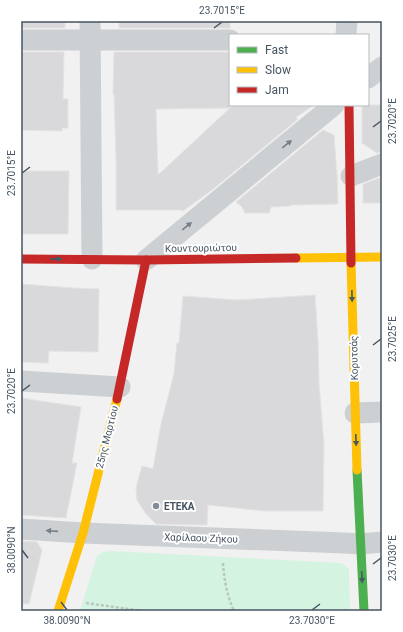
<svg xmlns="http://www.w3.org/2000/svg" width="403" height="632" font-family="Roboto,sans-serif">
<style>
.green{fill:#d4f3e0}
.building{fill:#d9d9db;stroke:#e3e3e4;fill-rule:evenodd}
.lines{fill:none;stroke-linecap:round;stroke-linejoin:round}
.path{stroke:#b9c7c3;stroke-width:2.5;stroke-dasharray:3 2;stroke-linecap:butt}
.street{stroke:#cdd0d3;stroke-width:21}
.fast{stroke:#4caf50;stroke-width:9}
.slow{stroke:#ffc107;stroke-width:9}
.jam{stroke:#c62828;stroke-width:9}
.oneway{fill:#757f89}
.oneway2{fill:#465960}
.ticks{fill:none;stroke:#465461;stroke-width:1.5}
.poi-dot{fill:#828b93;stroke:#fff;stroke-width:1.5}
.labels{text-anchor:middle;dominant-baseline:central;stroke-width:4;stroke-linejoin:round;paint-order:stroke}
.street-label{font-size:10px;fill:#465461;stroke:#fff}
.poi-label{font-size:10px;font-weight:bold;fill:#465461;stroke:#fff;text-anchor:start}
.neatline{fill:none;stroke:#465461;stroke-width:1.5}
.ticks-label{font-size:10px;text-anchor:middle;fill:#465461}
</style>
<rect width="100%" height="100%" fill="#f2f1f1"/>
<!-- green -->
<path class="green" d="M111,551L341,563L346,566L349,570L350,611H80L97,556L103,552Z"/>
<!-- building -->
<g class="building">
<rect x="21" y="21" width="44" height="7"/>
<rect x="119" y="21" width="111" height="7"/>
<path d="M21,52H64L63,99H68V128H62V131L21,130Z"/>
<path d="M114,52H230V108L233,105H314L295,118L298,119L212,190L183,211L180,210H116V158L114,94H113ZM230,108L158,175L156,109Z"/>
<path d="M362,105H382V152L377,153L362,143Z"/>
<path d="M323,130L334,135L337,175L338,204L291,205V206L271,207L269,213H245L242,207L236,202Z"/>
<path d="M21,171H69L68,234H21Z"/>
<path d="M382,177V203H363V184Z"/>
<path d="M21,284L73,288L99,289L98,352L49,351L48,363L21,362Z"/>
<path d="M315,295L318,341L319,384L324,445L323,511H264L208,505L207,525L156,524L146,514L137,500L136,488L142,466L153,469L161,424L174,374L177,343H179L183,296L237,300Z"/>
<path d="M21,398L81,407L72,463H77L66,518L21,515Z"/>
<path d="M21,541L37,542L42,550L29,604L21,603Z"/>
</g>
<g class="lines">
<!-- path -->
<g class="path">
<path d="M223,563C224,579 227,596 234,611"/>
<path d="M86,603L143,611"/>
</g>
<!-- street -->
<g class="street">
<path d="M90,21L92,259"/>
<path d="M346,35L347,21"/>
<path d="M21,40H230"/>
<path d="M368,78L382,67"/>
<path d="M351,176L382,164"/>
<path d="M146,260L334,105"/>
<path d="M21,381L120,387"/>
<path d="M355,413L382,412"/>
<path d="M21,529L83,533L344,543L360,544L382,542"/>
</g>
<!-- fast -->
<path class="fast" d="M357,470L364,611"/>
<!-- slow -->
<g class="slow">
<path d="M296,258L382,257"/>
<path d="M351,263L357,470"/>
<path d="M58,611L83,533L117,399"/>
</g>
<!-- jam -->
<g class="jam">
<path d="M349,105L351,263"/>
<path d="M21,259L146,260L296,258"/>
<path d="M117,399L146,260"/>
</g>
</g>
<!-- one-way arrows -->
<defs><path id="oneway-solid" d="M-6-.8H1V-3.2L6.5 0L1 3.2V.8H-6Z"/></defs>
<g class="oneway">
<use href="#oneway-solid" transform="translate(287 144) rotate(-39)"/>
<use href="#oneway-solid" transform="translate(187 226) rotate(-39)"/>
<use href="#oneway-solid" transform="translate(52 531) rotate(-176)"/>
</g>
<g class="oneway2">
<use href="#oneway-solid" transform="translate(56 259) rotate(1)"/>
<use href="#oneway-solid" transform="translate(352 296) rotate(89)"/>
<use href="#oneway-solid" transform="translate(356 440) rotate(88)"/>
<use href="#oneway-solid" transform="translate(362 577) rotate(87)"/>
</g>
<!-- ticks -->
<path class="ticks" d="M214,28L222,22M373,127L381,121M22,173L30,167M373,345L381,339M22,391L30,385M22,550L28,558M373,564L381,558M61,602L67,610M312,610L320,604"/>
<!-- markers -->
<circle class="poi-dot" cx="156" cy="506" r="4"/>
<g class="labels">
<!-- street labels -->
<g class="street-label">
<text transform="translate(201 248) rotate(-1)">Κουντουριώτου</text>
<text transform="translate(354 358) rotate(-91)">Κορυτσάς</text>
<text transform="translate(107 437) rotate(-76)">25ης Μαρτίου</text>
<text transform="translate(201 538) rotate(2)">Χαρίλαου Ζήκου</text>
</g>
<!-- poi labels -->
<g class="poi-label">
<text x="164" y="506">ΕΤΕΚΑ</text>
</g>
</g>
<!-- border -->
<rect width="403" height="632" fill="none" stroke="#ffffff" stroke-width="44"/>
<!-- legend -->
<rect x="229" y="34" width="140" height="72" fill="#ffffff" stroke="#b5bbc0"/>
<rect x="237" y="47" width="20" height="6" fill="#4caf50" stroke="#b5bbc0"/>
<text x="265" y="54" font-size="12" fill="#465461">Fast</text>
<rect x="237" y="67" width="20" height="6" fill="#ffc107" stroke="#b5bbc0"/>
<text x="265" y="74" font-size="12" fill="#465461">Slow</text>
<rect x="237" y="87" width="20" height="6" fill="#c62828" stroke="#b5bbc0"/>
<text x="265" y="94" font-size="12" fill="#465461">Jam</text>
<rect x="22" y="22" width="359" height="588" class="neatline"/>
<g class="ticks-label">
<text x="222" y="14">23.7015°E</text>
<text transform="translate(392 121) rotate(-90)" y="4">23.7020°E</text>
<text transform="translate(11 173) rotate(-90)" y="4">23.7015°E</text>
<text transform="translate(392 339) rotate(-90)" y="4">23.7025°E</text>
<text transform="translate(11 391) rotate(-90)" y="4">23.7020°E</text>
<text transform="translate(11 550) rotate(-90)" y="4">38.0090°N</text>
<text transform="translate(392 558) rotate(-90)" y="4">23.7030°E</text>
<text x="67" y="624">38.0090°N</text>
<text x="312" y="624">23.7030°E</text>
</g>
</svg>
